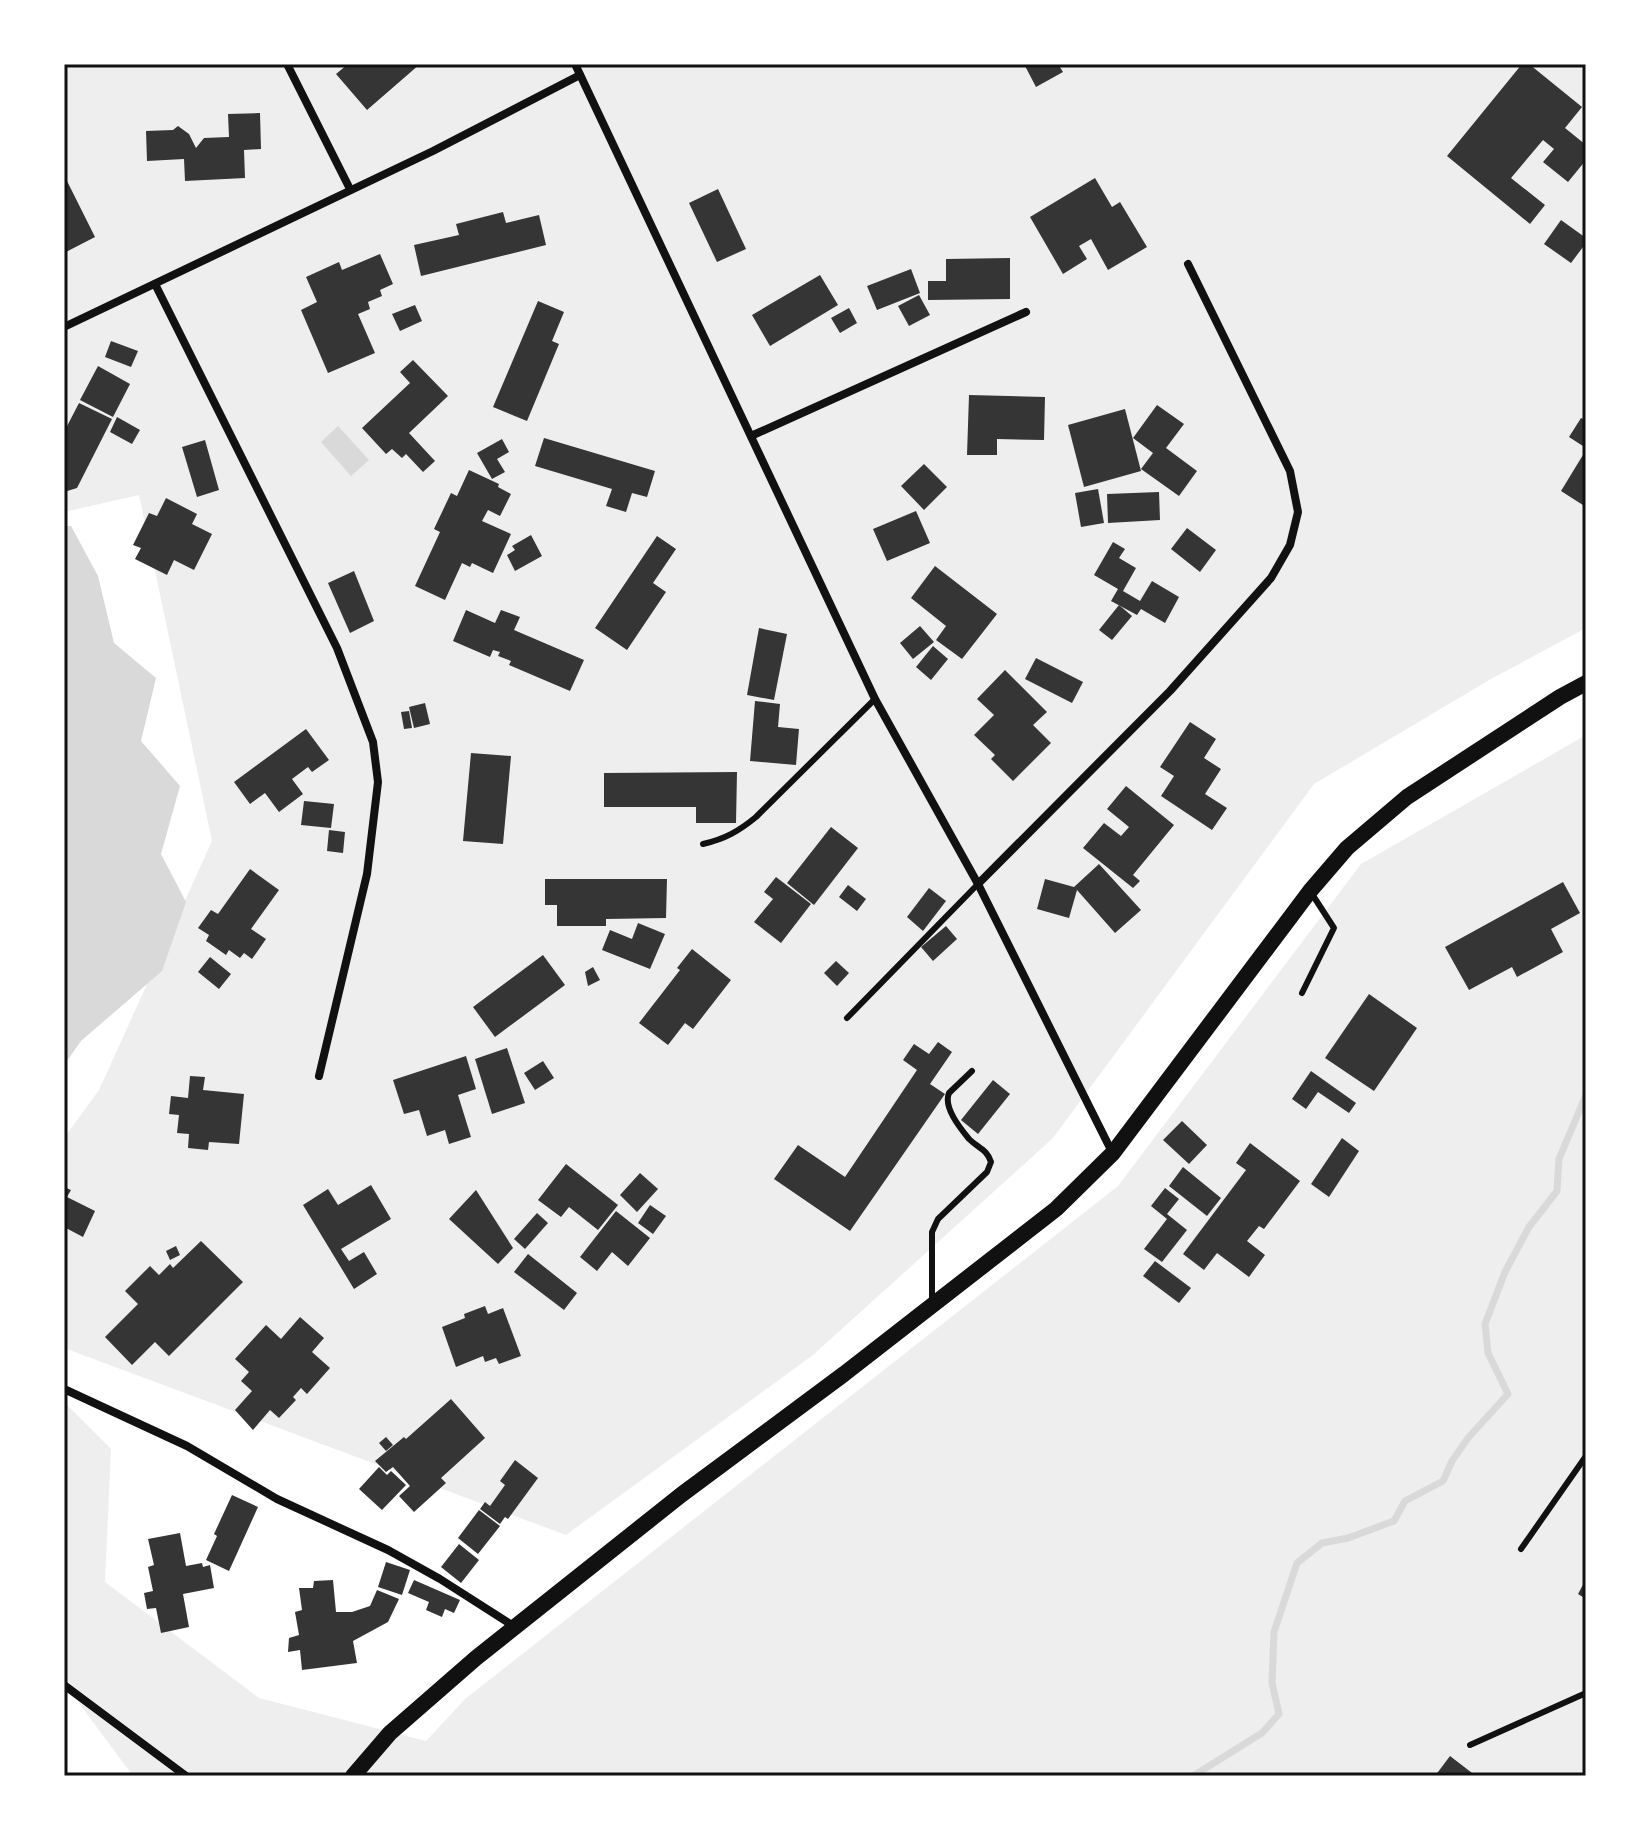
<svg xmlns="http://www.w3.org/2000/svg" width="1650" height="1840" font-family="'Alegreya Sans',sans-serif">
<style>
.green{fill:#eee}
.water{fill:#d9d9d9}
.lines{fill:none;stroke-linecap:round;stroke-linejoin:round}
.stream{stroke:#d9d9d9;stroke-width:7}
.building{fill:#353535}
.service{stroke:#111;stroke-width:6}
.minor{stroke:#111;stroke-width:8}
.secondary{stroke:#111;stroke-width:16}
.neatline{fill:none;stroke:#111;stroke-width:3}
</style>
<rect width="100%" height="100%" fill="#fff"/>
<!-- green -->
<g class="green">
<path d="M64,64H1586V628L1491,679L1314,784L1053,1138L813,1355L566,1535L64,1348V1138L99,1090L212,841L139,495L64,512Z"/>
<path d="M1586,735V1776H133L64,1683V1402L111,1449L105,1582L259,1698L426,1741L465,1699L1118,1186L1361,864Z"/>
</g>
<!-- water -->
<g class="water">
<path d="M338,426L369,460L351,476L321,442Z"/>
<path d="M64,526H71L98,576L114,643L156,678L141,741L180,786L161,854L186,902L162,971L81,1041L64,1065Z"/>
</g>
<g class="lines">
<!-- stream -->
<path class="stream" d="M1193,1776L1262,1733L1279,1714L1272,1683L1274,1632L1297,1563L1322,1543L1348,1538L1394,1521L1405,1501L1443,1481L1452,1461L1468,1438L1508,1394L1488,1353L1485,1324L1505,1272L1529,1227L1557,1191L1559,1159L1586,1095"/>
</g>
<!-- building -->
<g class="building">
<path d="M348,64L370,65L420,64L367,110L336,74Z"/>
<path d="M1024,64H1058L1063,72L1036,87Z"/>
<path d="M1522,64H1529L1582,107L1565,128L1586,145V160L1568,182L1543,162L1554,149L1543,140L1511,178L1545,205L1530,224L1447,156Z"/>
<path d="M260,113L261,149L244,150L245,178L185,181L184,159L147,161L146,131L173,130L178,126L189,134L196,148L204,138L229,137L228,114Z"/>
<path d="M64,175L95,237L64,253Z"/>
<path d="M1095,178L1112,207L1120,202L1147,247L1108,270L1091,239L1079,246L1087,259L1063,274L1030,217Z"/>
<path d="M718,189L746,249L717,262L689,203Z"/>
<path d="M503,212L506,223L539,215L546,245L421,276L414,245L459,235L456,224Z"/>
<path d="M1561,220L1586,238V243L1571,263L1544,244Z"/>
<path d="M380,254L393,284L380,290L382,296L368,302L370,309L358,314L375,353L328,373L301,310L317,302L306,277L339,262L342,270Z"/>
<path d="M1010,258V299L928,300V281H946V259Z"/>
<path d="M911,269L920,293L877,310L867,286Z"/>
<path d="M820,275L838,305L770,346L752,315Z"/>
<path d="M919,295L930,315L909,326L898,306Z"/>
<path d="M538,301L564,312L552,341L559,344L527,421L493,407Z"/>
<path d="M415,305L422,321L400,331L392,314Z"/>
<path d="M849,308L857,323L840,333L831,318Z"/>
<path d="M111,341L138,351L131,367L105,357Z"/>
<path d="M413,360L448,396L409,433L435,461L423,472L406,454L402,458L392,449L386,454L362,428L410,383L400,372Z"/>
<path d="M98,366L130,384L113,417L80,400Z"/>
<path d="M969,395L1045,397L1044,440L997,439V455H967Z"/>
<path d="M79,403L112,419L77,488L64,492V432Z"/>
<path d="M1157,405L1184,424L1166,448L1197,471L1179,496L1141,469L1153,453L1133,438Z"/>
<path d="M1125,409L1141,471L1084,487L1068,425Z"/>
<path d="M117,417L140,430L132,444L110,432Z"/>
<path d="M1581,418L1586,420V448L1569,437Z"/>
<path d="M544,438L655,471L647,497L632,493L626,512L606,506L612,489L535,466Z"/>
<path d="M502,439L509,452L497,459L505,472L492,479L477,453Z"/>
<path d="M205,440L219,490L197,497L182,447Z"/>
<path d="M1586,450V507L1561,491Z"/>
<path d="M924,464L947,487L924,510L901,486Z"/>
<path d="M469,470L499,484L498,487L511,494L500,516L488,510L482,521L511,534L493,573L472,563L470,567L462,563L445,600L415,586L440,532L434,529L451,493L457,496Z"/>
<path d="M1098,489L1104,523L1081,527L1075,493Z"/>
<path d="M1159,492L1160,520L1108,523L1107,494Z"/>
<path d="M166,498L197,514L192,524L212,534L194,570L174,560L167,575L135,559L141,548L133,545L149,513L157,516Z"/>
<path d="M916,511L930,543L887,561L873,529Z"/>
<path d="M1187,528L1216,550L1200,572L1171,549Z"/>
<path d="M531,535L542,556L515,571L507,555L515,550L512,546Z"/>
<path d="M657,536L676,549L653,583L666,592L627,650L595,628Z"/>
<path d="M1113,542L1125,549L1119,558L1136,568L1123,591L1140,601L1152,581L1179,597L1165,623L1141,609L1137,615L1111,601L1118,589L1094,575Z"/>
<path d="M935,566L997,614L962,659L936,640L946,626L911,598Z"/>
<path d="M354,571L374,621L350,633L328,583Z"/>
<path d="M1119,605L1132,616L1112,640L1099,630Z"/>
<path d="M466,610L495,623L501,610L520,617L514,630L584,660L570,691L509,665L511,661L498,656L500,652L493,650L490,657L453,641Z"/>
<path d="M920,626L934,642L913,659L900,643Z"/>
<path d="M759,628L787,634L774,700L747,695Z"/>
<path d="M933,646L948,659L931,680L916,667Z"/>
<path d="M1036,658L1083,682L1072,703L1025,679Z"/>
<path d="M1005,670L1047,712L1033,725L1051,743L1013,781L991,759L995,755L974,735L994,715L977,699Z"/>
<path d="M755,701L780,704L778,727L799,729L796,765L750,761Z"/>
<path d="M425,703L430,724L414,728L409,707Z"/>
<path d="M409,711L412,728L404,729L401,712Z"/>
<path d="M1190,722L1216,739L1204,758L1221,769L1205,794L1227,808L1212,830L1161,796L1174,776L1160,767Z"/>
<path d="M306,729L329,760L312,772L308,767L292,779L303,794L279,812L265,793L250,804L234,782Z"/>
<path d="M471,753L511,756L503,844L463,841Z"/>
<path d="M737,772L736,823H696V807H604V773Z"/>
<path d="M1126,786L1174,825L1133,875L1140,881L1133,888L1083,848L1104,823L1121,836L1129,827L1107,809Z"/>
<path d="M304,801L334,804L331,828L301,825Z"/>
<path d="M831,827L858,848L814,905L787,883Z"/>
<path d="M329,830L345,832L343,853L327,851Z"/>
<path d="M1099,864L1141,910L1115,933L1077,890L1069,918L1037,909L1045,879L1074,887Z"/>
<path d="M250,869L279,890L251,929L266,939L252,959L244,953L240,958L229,950L226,955L206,941L209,935L198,928L211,910L218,914Z"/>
<path d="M776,877L811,904L781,943L754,922L773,899L764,892Z"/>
<path d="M545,879H667L666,918L606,919V926H557V905H545Z"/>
<path d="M1563,882L1580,913L1551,929L1563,952L1517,977L1512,967L1469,990L1445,947Z"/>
<path d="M848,885L866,899L857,911L839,897Z"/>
<path d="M929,888L946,901L923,931L907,917Z"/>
<path d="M638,923L665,934L650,969L602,950L610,930L632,939Z"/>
<path d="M946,926L957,939L933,961L921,947Z"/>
<path d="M692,949L731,980L693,1029L685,1023L668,1045L639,1023L680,970L677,968Z"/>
<path d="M543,955L565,985L495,1037L473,1007Z"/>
<path d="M210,957L231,974L219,989L198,972Z"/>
<path d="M836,961L849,973L837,986L824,973Z"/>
<path d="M593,967L600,980L588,986L585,972Z"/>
<path d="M1369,994L1417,1028L1374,1091L1325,1058Z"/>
<path d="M938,1042L952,1052L930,1084L945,1094L850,1231L774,1179L798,1145L845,1177L917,1070L903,1060L914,1044L929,1054Z"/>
<path d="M507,1048L525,1103L492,1114L475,1059Z"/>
<path d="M466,1056L476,1089L458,1095L471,1137L449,1144L445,1130L427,1136L419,1110L404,1114L393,1080Z"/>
<path d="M543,1061L554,1078L535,1090L524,1073Z"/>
<path d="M1311,1071L1356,1103L1349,1113L1318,1092L1306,1109L1292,1099Z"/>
<path d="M190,1076L205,1077L203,1090L244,1094L239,1144L209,1142L208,1150L188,1148L189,1134L177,1133L179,1115L169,1114L171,1096L188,1098Z"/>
<path d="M993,1080L1010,1094L978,1134L961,1120Z"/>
<path d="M1182,1121L1207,1145L1189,1164L1163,1140Z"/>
<path d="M1342,1138L1359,1151L1329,1197L1311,1184Z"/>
<path d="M1250,1143L1300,1181L1264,1229L1259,1226L1247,1241L1265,1255L1249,1277L1217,1253L1204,1270L1183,1254L1246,1170L1236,1163Z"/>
<path d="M566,1164L618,1205L598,1230L569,1207L561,1217L538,1200Z"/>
<path d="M1183,1167L1221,1198L1207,1216L1169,1186Z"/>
<path d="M640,1173L658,1189L637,1212L620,1195Z"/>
<path d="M371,1185L391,1219L341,1249L349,1261L364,1252L377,1274L354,1289L303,1205L328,1189L338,1205Z"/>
<path d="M64,1187L71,1190L67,1197L95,1211L83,1237L64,1227Z"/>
<path d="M1165,1188L1179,1199L1167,1214L1187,1230L1162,1262L1144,1249L1167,1219L1151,1206Z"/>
<path d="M476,1190L513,1248L498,1264L449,1219Z"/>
<path d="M650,1205L666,1216L653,1234L638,1223Z"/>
<path d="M616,1211L650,1238L628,1266L612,1252L597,1271L580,1257Z"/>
<path d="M537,1213L548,1223L525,1249L514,1239Z"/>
<path d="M201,1241L243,1282L169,1356L155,1342L132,1365L105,1337L138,1304L125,1291L150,1266L159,1275L170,1264L173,1268Z"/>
<path d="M176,1246L180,1255L170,1260L166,1251Z"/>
<path d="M528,1254L577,1293L564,1310L514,1272Z"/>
<path d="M1155,1261L1191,1288L1179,1303L1143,1276Z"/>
<path d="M485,1306L488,1314L503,1308L521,1356L499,1364L496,1358L485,1362L483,1356L456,1367L442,1327L465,1318L464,1314Z"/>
<path d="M300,1317L324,1338L312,1352L330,1368L307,1394L301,1388L293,1397L296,1400L279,1418L270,1410L253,1430L235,1410L252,1391L241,1381L249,1372L235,1359L266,1325L281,1339Z"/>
<path d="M451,1399L485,1438L441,1478L446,1483L414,1512L399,1496L410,1486L393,1467L386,1472L375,1461L404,1437L406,1439Z"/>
<path d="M386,1437L393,1445L386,1451L379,1443Z"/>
<path d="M515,1460L538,1478L508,1519L505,1517L500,1524L480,1509L485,1502L490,1506L505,1485L500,1481Z"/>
<path d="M379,1467L387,1475L391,1471L406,1485L382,1510L359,1489Z"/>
<path d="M232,1495L258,1507L229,1571L206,1560L217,1536L214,1534Z"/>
<path d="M479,1510L500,1526L478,1554L458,1538Z"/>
<path d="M180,1533L186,1566L202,1563L203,1567L210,1565L214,1588L183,1594L189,1627L161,1633L156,1608L147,1609L144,1593L153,1591L148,1567L154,1565L148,1539Z"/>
<path d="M459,1544L479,1560L461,1583L441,1567Z"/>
<path d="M386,1562L410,1570L402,1595L378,1587Z"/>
<path d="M1586,1579V1599L1578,1594Z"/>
<path d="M333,1580L336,1612H352L370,1606L377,1590L399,1599L388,1622L353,1641L357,1663L302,1670L300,1650L288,1652L289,1638L299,1635L295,1612L302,1610L299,1588H313L314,1581Z"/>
<path d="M414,1580L460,1600L454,1613L445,1609L442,1617L426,1610L429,1602L408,1593Z"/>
<path d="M1450,1756L1476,1776H1435Z"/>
</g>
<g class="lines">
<!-- service -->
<g class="service">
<path d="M703,844C725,839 739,831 756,817L875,699"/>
<path d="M1302,993L1334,928L1312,894"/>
<path d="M847,1018L978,884"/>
<path d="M932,1301V1232L938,1219L987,1172L991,1162C987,1149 978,1148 969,1139C960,1128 943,1107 949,1093L972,1071"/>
<path d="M1521,1549L1586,1456"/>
<path d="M1470,1745L1586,1693"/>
</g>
<!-- minor -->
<g class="minor">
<path d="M287,64L350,189"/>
<path d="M575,64L875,699L978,884L1112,1152"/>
<path d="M155,284L337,648L373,742L378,782L367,874L319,1076"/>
<path d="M64,327L433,151L580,75"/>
<path d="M751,436L1026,312"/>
<path d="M978,884L1170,691L1271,578L1290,545L1298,512L1290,471L1188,264"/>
<path d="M64,1389L187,1446L277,1499L388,1550L440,1579L515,1627"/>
<path d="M64,1685L186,1776"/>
</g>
<!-- secondary -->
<path class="secondary" d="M353,1776L390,1733L476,1658L681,1495L844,1374L1056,1209L1113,1153L1310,891L1347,848L1407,797L1560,697L1586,683"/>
</g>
<!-- border -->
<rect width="1650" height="1840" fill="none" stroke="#ffffff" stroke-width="132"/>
<rect x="66" y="66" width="1518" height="1708" class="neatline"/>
</svg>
